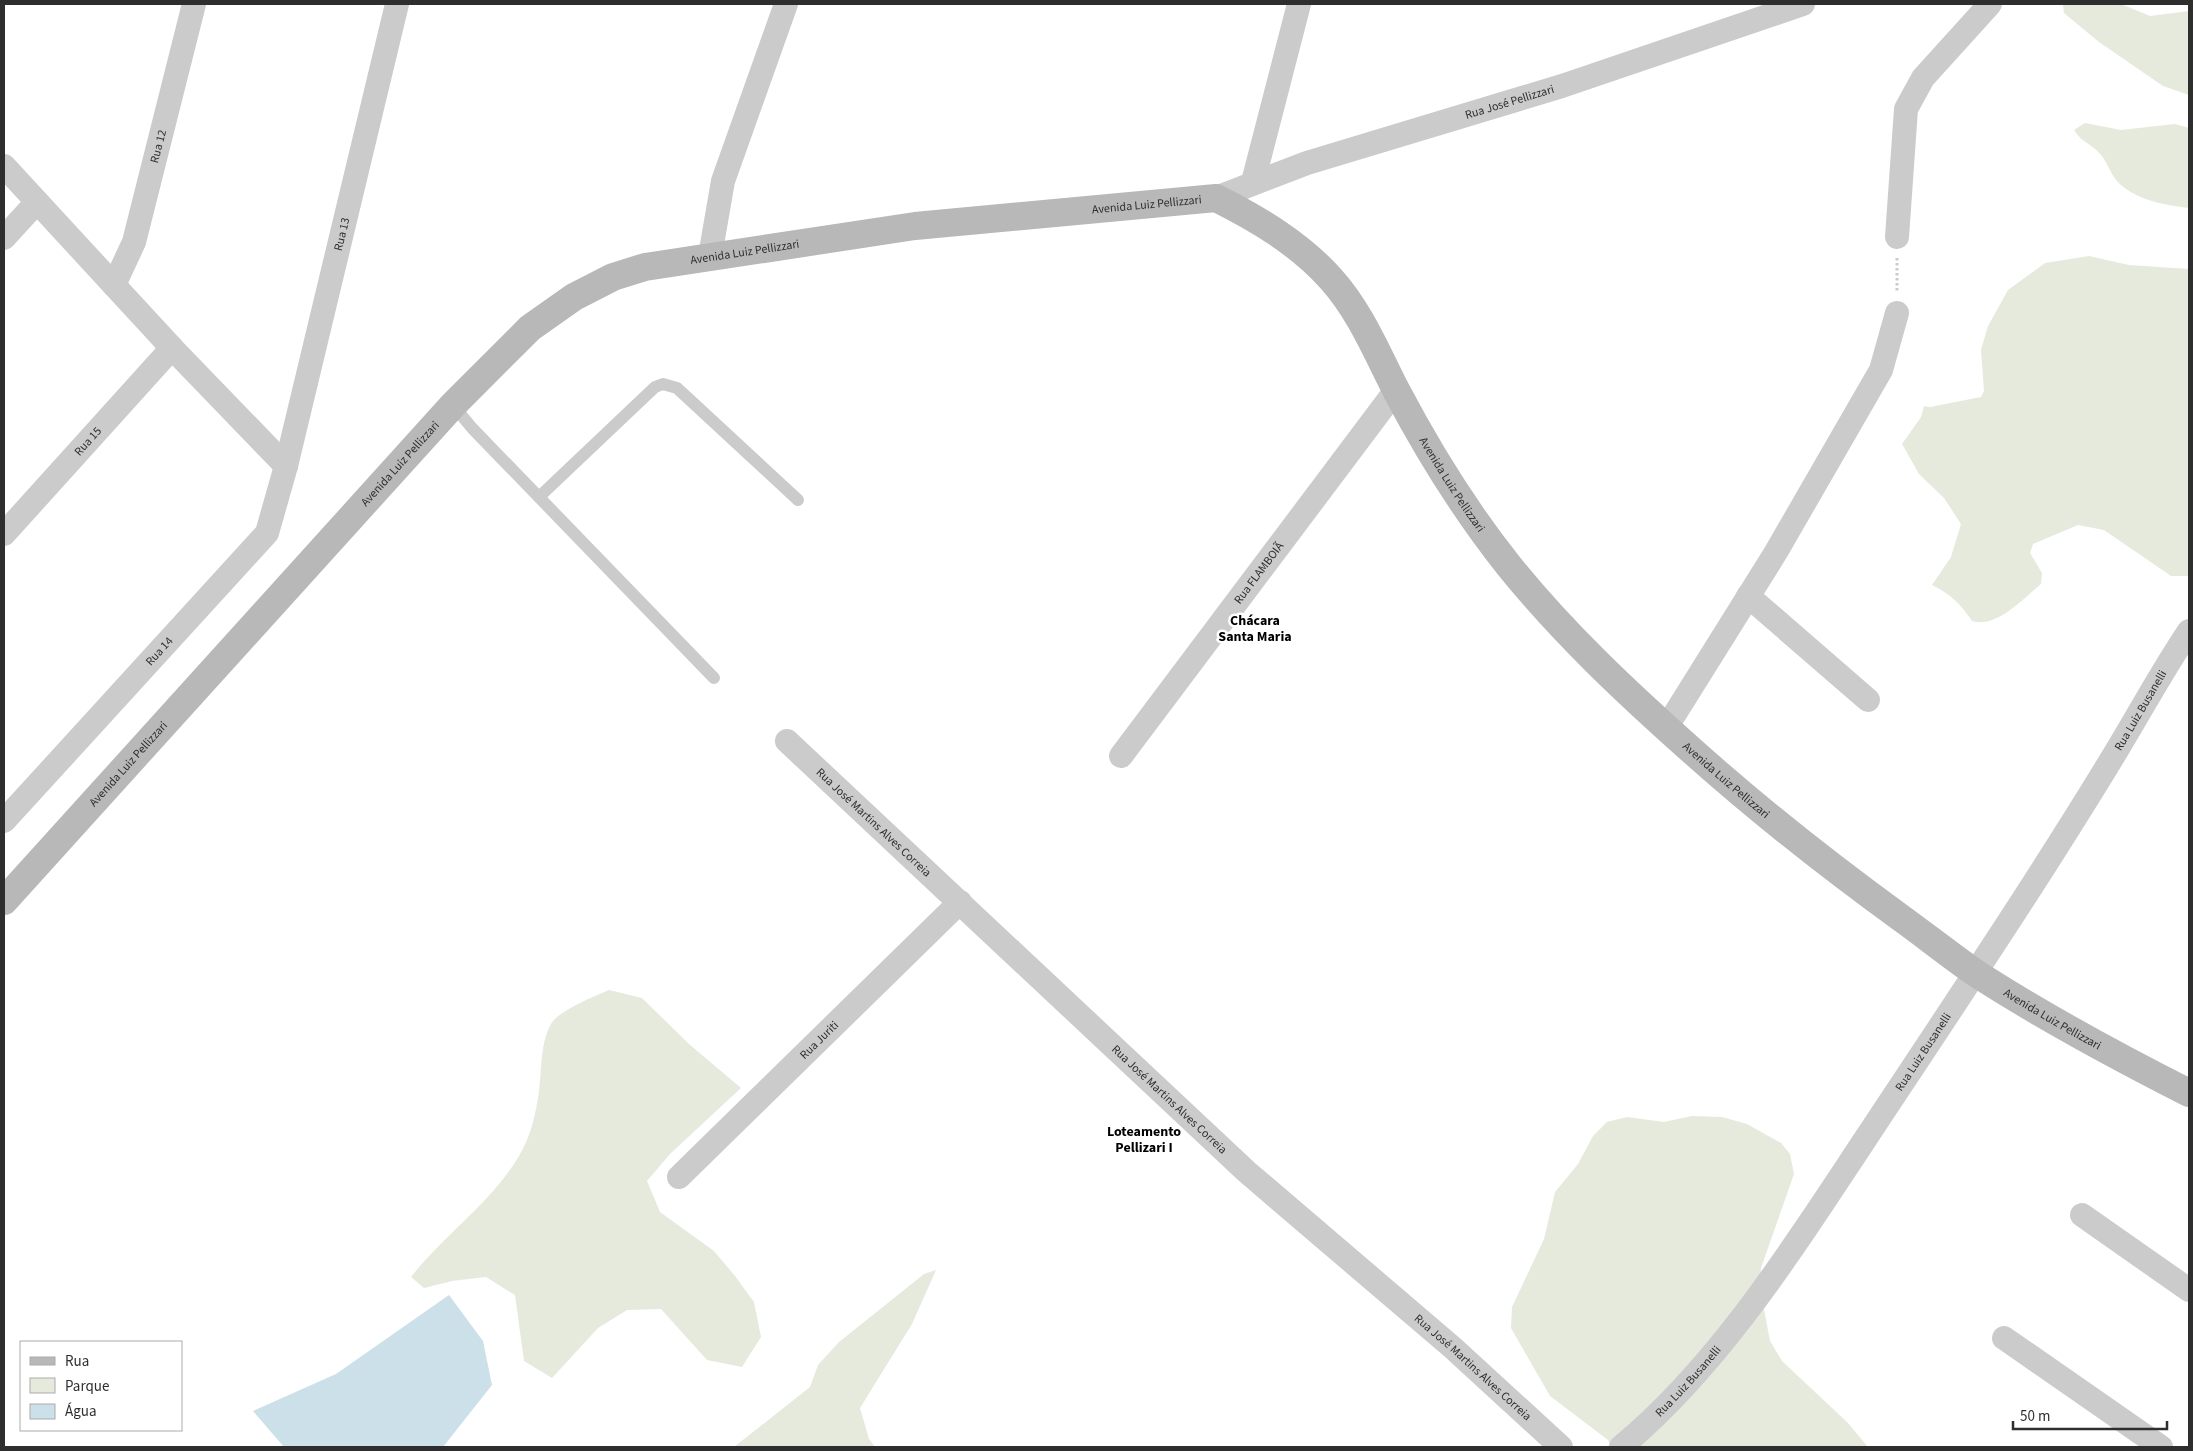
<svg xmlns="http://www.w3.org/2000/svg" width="2193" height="1451" font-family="'Source Sans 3',sans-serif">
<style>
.green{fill:#e5eadd}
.water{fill:#cbe0e8}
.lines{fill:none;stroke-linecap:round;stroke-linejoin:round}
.path{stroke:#cbcbcb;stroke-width:3;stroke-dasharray:2.5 2.5;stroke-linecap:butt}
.service{stroke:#cbcbcb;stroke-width:12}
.minor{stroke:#cbcbcb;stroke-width:24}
.secondary{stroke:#b8b8b8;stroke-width:28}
.labels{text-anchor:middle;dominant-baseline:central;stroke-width:5;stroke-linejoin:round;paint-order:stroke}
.street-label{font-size:12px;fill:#2e2e2e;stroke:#fff}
.neighbourhood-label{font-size:14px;font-weight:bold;fill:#000;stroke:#fff}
</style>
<rect width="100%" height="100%" fill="#fff"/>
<!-- green -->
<g class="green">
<path d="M2121,4L2150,16L2189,11V95L2163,86L2099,42L2064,13L2063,5Z"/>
<path d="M2085,123L2121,130L2175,124L2189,128V208C2165,205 2134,200 2117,181C2110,173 2107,161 2100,154C2092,144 2081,142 2074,130Z"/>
<path d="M2089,256L2129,265L2189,269V576H2171L2104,530L2078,525L2033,544L2030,553L2042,573L2041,584C2024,598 1996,629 1972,621C1961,604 1950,594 1932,585L1951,557L1961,524L1944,498L1919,474L1902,444L1921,417L1924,406L1930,407L1981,397L1984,391L1981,350L1988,326L2008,290L2045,263Z"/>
<path d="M609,990L642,998L689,1044L741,1088L670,1154L647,1181L660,1212L714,1251L735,1276L754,1302L761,1337L742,1367L707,1360L661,1309L627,1310L598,1328L552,1378L524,1361L515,1295L486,1277L452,1281L424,1288L411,1277C445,1234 491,1203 519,1156C531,1136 536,1113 539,1091C542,1069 540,1044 551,1024C558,1011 595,996 609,990Z"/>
<path d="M1692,1116L1722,1117L1747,1124L1781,1143L1790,1154L1794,1174L1761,1268L1760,1288L1770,1341L1782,1361L1848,1423L1868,1447H1611L1608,1440L1550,1396L1511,1328L1512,1307L1544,1239L1555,1192L1578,1164L1593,1136L1607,1122L1627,1117L1664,1122Z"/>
<path d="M936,1270L912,1324L860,1408L869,1439L875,1447H734L810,1387L818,1365L839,1342L924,1274Z"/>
</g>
<!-- water -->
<path class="water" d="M449,1295L483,1341L492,1385L443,1447H284L253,1411L336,1374Z"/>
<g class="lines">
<!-- path -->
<path class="path" d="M1897,258V292"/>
<!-- service -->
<g class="service">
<path d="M453,405L472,428L714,678"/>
<path d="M539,497L655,387L663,384L677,388L798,500"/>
</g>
<!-- minor -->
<g class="minor">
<path d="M4,166L172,348L286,466"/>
<path d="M1253,182L1299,4"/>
<path id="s1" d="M1216,198L1307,163L1562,86L1803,4"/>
<path d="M1897,237L1906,109L1923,78L1990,4"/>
<path d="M4,238L36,203"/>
<path d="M710,256L723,181L786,4"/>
<path id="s2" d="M114,285L134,242L194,4"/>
<path id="s3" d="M4,534L172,348"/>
<path d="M1748,596L1868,700"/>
<path d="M1666,728L1776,552L1881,370L1897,313"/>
<path id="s4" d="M787,741L1247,1172L1453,1348L1561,1447"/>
<path id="s5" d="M1121,756L1396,390"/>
<path id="s6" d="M4,821L267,533L286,466L397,4"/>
<path id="s7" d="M679,1177L960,902"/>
<path d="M2082,1215L2189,1290"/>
<path d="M2004,1338L2161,1447"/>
<path id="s8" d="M1621,1447C1720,1365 1795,1245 1866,1138C1950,1011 2035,885 2114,755C2139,714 2162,671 2189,631"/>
</g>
<!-- secondary -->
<path class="secondary" id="s9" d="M4,901L453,405L530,328L574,297L613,277L645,267L915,226L1216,198C1258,219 1300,244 1331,279C1360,311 1377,353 1396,390C1428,451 1466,512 1509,566C1563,633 1626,692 1690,749C1757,809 1828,865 1901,918C1926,936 1951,956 1977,974C2044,1017 2118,1057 2189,1093"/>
</g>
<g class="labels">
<!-- street labels -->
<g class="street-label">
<text stroke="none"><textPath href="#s1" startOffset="309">Rua José Pellizzari</textPath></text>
<text stroke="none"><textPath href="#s2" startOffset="146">Rua 12</textPath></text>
<text stroke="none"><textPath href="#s9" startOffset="1415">Avenida Luiz Pellizzari</textPath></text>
<text stroke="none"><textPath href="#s6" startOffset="698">Rua 13</textPath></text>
<text stroke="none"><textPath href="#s9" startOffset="1010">Avenida Luiz Pellizzari</textPath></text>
<text stroke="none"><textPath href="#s3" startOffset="125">Rua 15</textPath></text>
<text stroke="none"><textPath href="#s9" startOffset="590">Avenida Luiz Pellizzari</textPath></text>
<text stroke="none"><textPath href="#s9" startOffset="1865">Avenida Luiz Pellizzari</textPath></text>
<text stroke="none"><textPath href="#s5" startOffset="229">Rua FLAMBOIÃ</textPath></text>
<text stroke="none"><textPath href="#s6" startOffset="230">Rua 14</textPath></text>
<text stroke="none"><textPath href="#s8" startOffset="904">Rua Luiz Busanelli</textPath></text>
<text stroke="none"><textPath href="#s9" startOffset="185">Avenida Luiz Pellizzari</textPath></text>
<text stroke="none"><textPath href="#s9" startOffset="2270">Avenida Luiz Pellizzari</textPath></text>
<text stroke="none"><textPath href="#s4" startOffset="119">Rua José Martins Alves Correia</textPath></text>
<text stroke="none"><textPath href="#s9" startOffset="2675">Avenida Luiz Pellizzari</textPath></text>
<text stroke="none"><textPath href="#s7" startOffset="196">Rua Juriti</textPath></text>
<text stroke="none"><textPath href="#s8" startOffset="499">Rua Luiz Busanelli</textPath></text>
<text stroke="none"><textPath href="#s4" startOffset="524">Rua José Martins Alves Correia</textPath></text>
<text stroke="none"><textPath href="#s4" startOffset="929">Rua José Martins Alves Correia</textPath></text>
<text stroke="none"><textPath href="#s8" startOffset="94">Rua Luiz Busanelli</textPath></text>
</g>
<!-- neighbourhood labels -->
<g class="neighbourhood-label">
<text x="1255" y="621">Chácara<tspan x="1255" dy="16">Santa Maria</tspan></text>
<text x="1144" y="1132">Loteamento<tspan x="1144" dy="16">Pellizari I</tspan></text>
</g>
</g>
<!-- border -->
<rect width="2193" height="1451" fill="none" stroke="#2e2e2e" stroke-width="10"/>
<!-- legend -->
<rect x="20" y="1341" width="162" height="90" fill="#ffffff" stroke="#ababab"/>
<rect x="30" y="1357" width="25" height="8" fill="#b8b8b8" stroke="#ababab"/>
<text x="65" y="1366" font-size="15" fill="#2e2e2e">Rua</text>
<rect x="30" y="1378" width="25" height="15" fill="#e5eadd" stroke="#ababab"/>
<text x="65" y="1391" font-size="15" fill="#2e2e2e">Parque</text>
<rect x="30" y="1404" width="25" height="15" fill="#cbe0e8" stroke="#ababab"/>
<text x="65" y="1416" font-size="15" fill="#2e2e2e">Água</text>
<!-- scale -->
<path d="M2013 1421v8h154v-8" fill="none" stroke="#2e2e2e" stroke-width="2.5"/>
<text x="2020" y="1421" font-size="15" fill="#2e2e2e" stroke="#ffffff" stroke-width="4" paint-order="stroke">50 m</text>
</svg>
